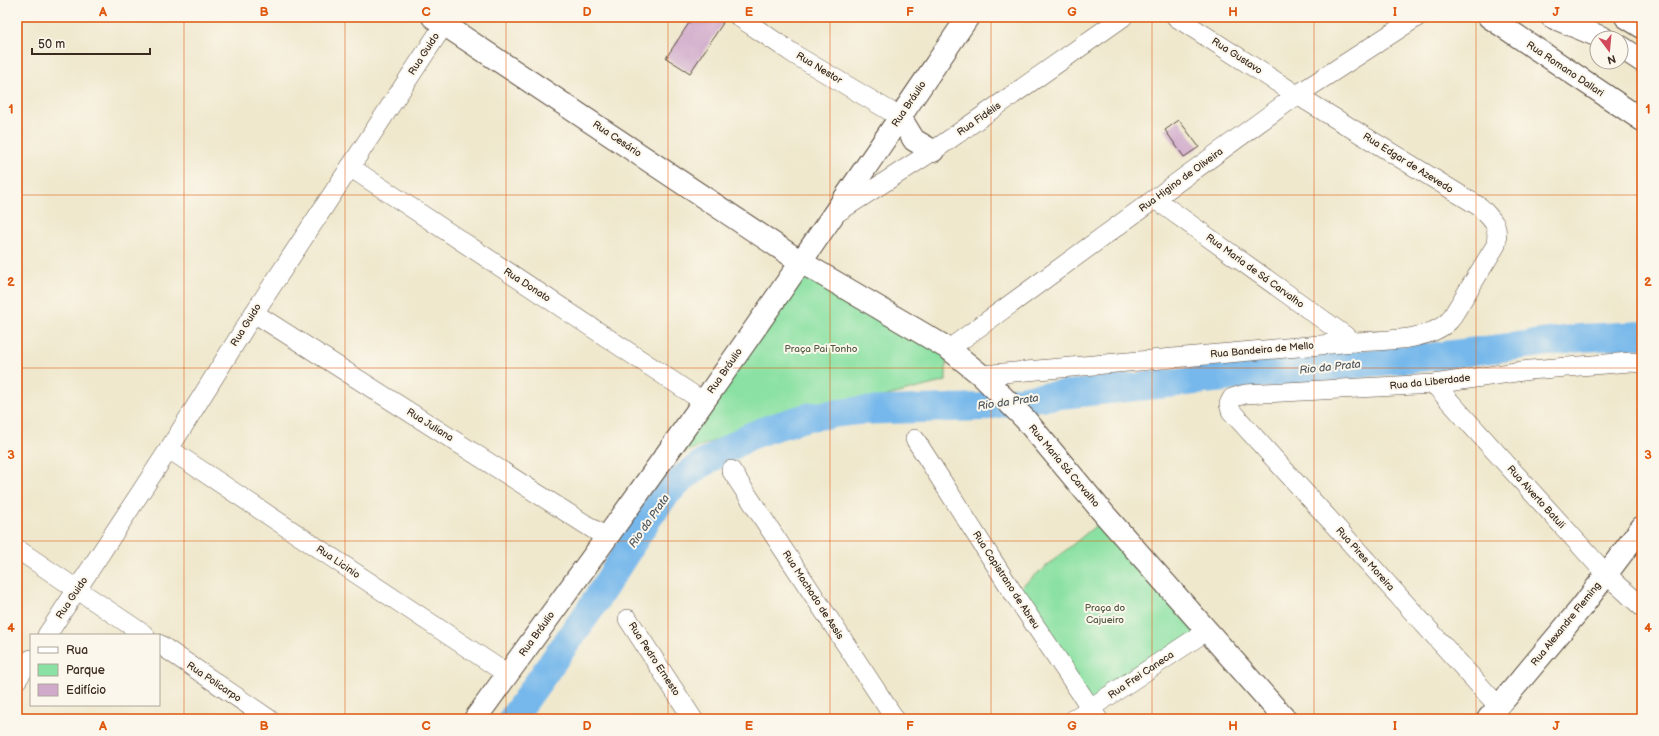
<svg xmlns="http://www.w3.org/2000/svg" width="1659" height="736" viewBox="0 0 1659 736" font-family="'Balsamiq Sans',sans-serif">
<rect width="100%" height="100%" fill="#fbf7ec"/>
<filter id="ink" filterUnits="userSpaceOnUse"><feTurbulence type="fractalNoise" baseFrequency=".025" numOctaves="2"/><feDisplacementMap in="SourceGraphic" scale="8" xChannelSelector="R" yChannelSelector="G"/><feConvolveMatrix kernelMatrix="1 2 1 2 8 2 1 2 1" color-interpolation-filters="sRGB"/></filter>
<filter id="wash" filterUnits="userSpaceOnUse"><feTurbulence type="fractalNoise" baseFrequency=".012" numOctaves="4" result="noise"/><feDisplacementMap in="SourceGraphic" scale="16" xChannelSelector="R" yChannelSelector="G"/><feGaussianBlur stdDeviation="0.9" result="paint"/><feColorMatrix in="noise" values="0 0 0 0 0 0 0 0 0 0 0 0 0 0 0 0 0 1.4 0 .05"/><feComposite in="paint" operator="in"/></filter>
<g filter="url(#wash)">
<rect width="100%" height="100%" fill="#efe8cd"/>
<!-- green -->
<g fill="#8be1a3" stroke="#638660">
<path d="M 805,272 L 946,355 L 946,381 L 875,399 L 810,409 L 762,422 L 668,459 Z"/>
<path d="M 1105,518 L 1203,630 L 1091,706 L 1015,592 Z"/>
</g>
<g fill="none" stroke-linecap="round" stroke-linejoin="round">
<!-- river -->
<path stroke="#76b8eb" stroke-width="28" d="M 512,719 L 591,608 L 649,517 L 666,494 L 683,478 L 700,465 L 748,437 L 768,429 L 808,417 L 856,411 L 982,407 L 1031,398 L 1437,356 L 1581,338 L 1642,335"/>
</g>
<g id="blocks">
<!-- building -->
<g fill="#d0aacb">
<path d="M 693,17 L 713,17 L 723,23 L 690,73 L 666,58 Z"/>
<path d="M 1179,120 L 1199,147 L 1184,157 L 1165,130 Z"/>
</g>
</g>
</g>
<g filter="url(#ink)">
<use href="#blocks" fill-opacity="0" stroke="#564638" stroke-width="1"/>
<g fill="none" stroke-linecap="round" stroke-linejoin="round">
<defs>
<g id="street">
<path d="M 739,17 L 797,56 L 900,117"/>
<path d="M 350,167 L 704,402"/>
<path d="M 1155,199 L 1354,342"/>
<path d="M 835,214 L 933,151 L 1123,17"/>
<path d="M 254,313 L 607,538"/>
<path d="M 949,349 L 1297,95 L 1417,17"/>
<path d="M 981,375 L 1354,342 C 1383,340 1429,342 1450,320 L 1496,245 C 1499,224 1494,222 1480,207 L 1297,95 L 1176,17"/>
<path d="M 1434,384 L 1607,575 L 1642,607"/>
<path d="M 915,439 L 1014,594 L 1098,719"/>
<path d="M 169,449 L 507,674"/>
<path d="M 731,470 L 895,719"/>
<path d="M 17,549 L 145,635"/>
<path d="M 628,619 L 693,719"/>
<path d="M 47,635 L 169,449 L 254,313 L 449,17"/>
<path d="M 159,644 L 269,719"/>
<path d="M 17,680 L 31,659"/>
<path d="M 1499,707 L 1231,411 L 1229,404 L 1232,398 L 1245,394 L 1434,384 L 1530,370 L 1630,362 L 1642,363"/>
<path d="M 1074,719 L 1208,630"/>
</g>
<g id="secondary">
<path d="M 433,17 L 801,262 L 949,349 L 981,375 L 1025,419 L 1105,515 L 1285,719"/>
<path d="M 1489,17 L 1642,120"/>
<path d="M 900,117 L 914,140 L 933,151"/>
<path d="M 475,719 C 552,613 629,508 704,401 C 794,274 881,145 968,17"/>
<path d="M 1488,719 L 1581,608 L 1642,527"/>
</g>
<g id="primary">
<path d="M 1552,17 L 1603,38"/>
<path d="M 1626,17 L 1642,27"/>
<path d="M 1621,47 L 1642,61"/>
</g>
</defs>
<!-- street casing -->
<use href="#street" stroke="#564638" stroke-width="20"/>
<!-- secondary casing -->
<use href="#secondary" stroke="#564638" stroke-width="24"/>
<!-- primary casing -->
<use href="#primary" stroke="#564638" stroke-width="24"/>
<!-- street -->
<use href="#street" stroke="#fff" stroke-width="19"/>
<!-- secondary -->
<use href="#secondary" stroke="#fff" stroke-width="22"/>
<!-- primary -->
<use href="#primary" stroke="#fff" stroke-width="22"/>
</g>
</g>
<!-- grid -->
<path fill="none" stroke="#df570d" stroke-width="1" stroke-opacity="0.55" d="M 184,17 L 184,719M 345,17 L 345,719M 506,17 L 506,719M 668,17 L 668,719M 830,17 L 830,719M 991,17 L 991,719M 1152,17 L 1152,719M 1314,17 L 1314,719M 1476,17 L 1476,719M 17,195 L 1642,195M 17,368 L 1642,368M 17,541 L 1642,541"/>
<g text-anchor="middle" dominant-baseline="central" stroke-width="4" stroke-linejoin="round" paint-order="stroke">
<!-- street labels -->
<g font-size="10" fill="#3b2a1e" stroke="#fbf7ec">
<text transform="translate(424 54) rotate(-57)">Rua Guido</text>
<text transform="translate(1237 56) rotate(33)">Rua Gustavo</text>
<text transform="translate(819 68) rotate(31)">Rua Nestor</text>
<text transform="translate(1565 69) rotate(34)">Rua Romano Dallari</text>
<text transform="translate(909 104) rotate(-56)">Rua Bráulio</text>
<text transform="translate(979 119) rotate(-35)">Rua Fidélis</text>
<text transform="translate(617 139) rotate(34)">Rua Cesário</text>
<text transform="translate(1408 163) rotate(32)">Rua Edgar de Azevedo</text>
<text transform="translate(1181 180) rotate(-36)">Rua Higino de Oliveira</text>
<text transform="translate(1255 271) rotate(36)">Rua Maria de Sá Carvalho</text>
<text transform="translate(527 285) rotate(33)">Rua Donato</text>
<text transform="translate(246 325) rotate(-58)">Rua Guido</text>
<text transform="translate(1262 350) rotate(-5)">Rua Bandeira de Mello</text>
<text transform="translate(725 371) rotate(-55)">Rua Bráulio</text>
<text transform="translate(1430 382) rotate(-6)">Rua da Liberdade</text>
<text transform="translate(430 425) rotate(32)">Rua Juliana</text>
<text transform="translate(1064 466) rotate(50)">Rua Maria Sá Carvalho</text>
<text transform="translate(1536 497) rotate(48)">Rua Alverto Batuli</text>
<text transform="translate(1365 559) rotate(48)">Rua Pires Moreira</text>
<text transform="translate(338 562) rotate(34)">Rua Licinio</text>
<text transform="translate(1006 580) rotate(57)">Rua Capistrano de Abreu</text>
<text transform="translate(813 595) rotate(57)">Rua Machado de Assis</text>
<text transform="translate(72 598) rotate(-56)">Rua Guido</text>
<text transform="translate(1566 624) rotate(-51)">Rua Alexandre Fleming</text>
<text transform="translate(537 634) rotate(-54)">Rua Bráulio</text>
<text transform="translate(654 659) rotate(57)">Rua Pedro Ernesto</text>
<text transform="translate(1141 675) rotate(-34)">Rua Frei Caneca</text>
<text transform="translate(214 682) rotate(34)">Rua Policarpo</text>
</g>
<!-- park labels -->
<g font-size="10" fill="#4f583f" stroke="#fbf7ec">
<text x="821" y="349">Praça Pai Tonho</text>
<text x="1105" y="608">Praça do<tspan x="1105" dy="12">Cajueiro</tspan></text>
</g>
<!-- water labels -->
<g font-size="11" font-style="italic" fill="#4d555c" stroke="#fbf7ec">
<text transform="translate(1330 367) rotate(-6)">Rio da Prata</text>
<text transform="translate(1008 402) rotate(-8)">Rio da Prata</text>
<text transform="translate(649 521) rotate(-55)">Rio da Prata</text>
</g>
</g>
<!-- margin -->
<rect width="1659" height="736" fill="none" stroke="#fbf7ec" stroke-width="44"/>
<!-- legend -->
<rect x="30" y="634" width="130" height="72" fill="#fbf7ec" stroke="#aea59a"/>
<rect x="38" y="647" width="20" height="6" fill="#ffffff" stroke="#aea59a"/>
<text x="66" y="654" font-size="12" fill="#3b2a1e">Rua</text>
<rect x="38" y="664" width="20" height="12" fill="#8be1a3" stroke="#aea59a"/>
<text x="66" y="674" font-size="12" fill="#3b2a1e">Parque</text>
<rect x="38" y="684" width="20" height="12" fill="#d0aacb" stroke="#aea59a"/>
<text x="66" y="694" font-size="12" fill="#3b2a1e">Edifício</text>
<!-- north arrow -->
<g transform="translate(1609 50) rotate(164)"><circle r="19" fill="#fbf7ec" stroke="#aea59a"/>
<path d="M0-3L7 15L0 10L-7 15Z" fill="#d1495b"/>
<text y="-6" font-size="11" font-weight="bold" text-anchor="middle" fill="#3b2a1e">N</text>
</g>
<!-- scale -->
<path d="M32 48v6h118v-6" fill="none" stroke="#3b2a1e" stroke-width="2"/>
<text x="38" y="48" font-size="12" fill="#3b2a1e" stroke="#fbf7ec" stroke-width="3" paint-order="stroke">50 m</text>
<rect x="22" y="22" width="1615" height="692" fill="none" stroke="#df570d" stroke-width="1.5"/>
<g font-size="13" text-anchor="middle" font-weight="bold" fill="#df570d">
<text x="103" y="16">A</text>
<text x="264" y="16">B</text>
<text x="426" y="16">C</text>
<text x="587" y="16">D</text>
<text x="749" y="16">E</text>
<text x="910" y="16">F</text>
<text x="1072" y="16">G</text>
<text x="1233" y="16">H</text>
<text x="1395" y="16">I</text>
<text x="1556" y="16">J</text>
<text x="11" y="113">1</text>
<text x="1648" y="113">1</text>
<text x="11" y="286">2</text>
<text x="1648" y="286">2</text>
<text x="11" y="459">3</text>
<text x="1648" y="459">3</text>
<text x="11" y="632">4</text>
<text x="1648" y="632">4</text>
<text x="103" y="730">A</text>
<text x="264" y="730">B</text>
<text x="426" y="730">C</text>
<text x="587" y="730">D</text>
<text x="749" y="730">E</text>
<text x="910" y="730">F</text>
<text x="1072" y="730">G</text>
<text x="1233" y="730">H</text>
<text x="1395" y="730">I</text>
<text x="1556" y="730">J</text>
</g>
</svg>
